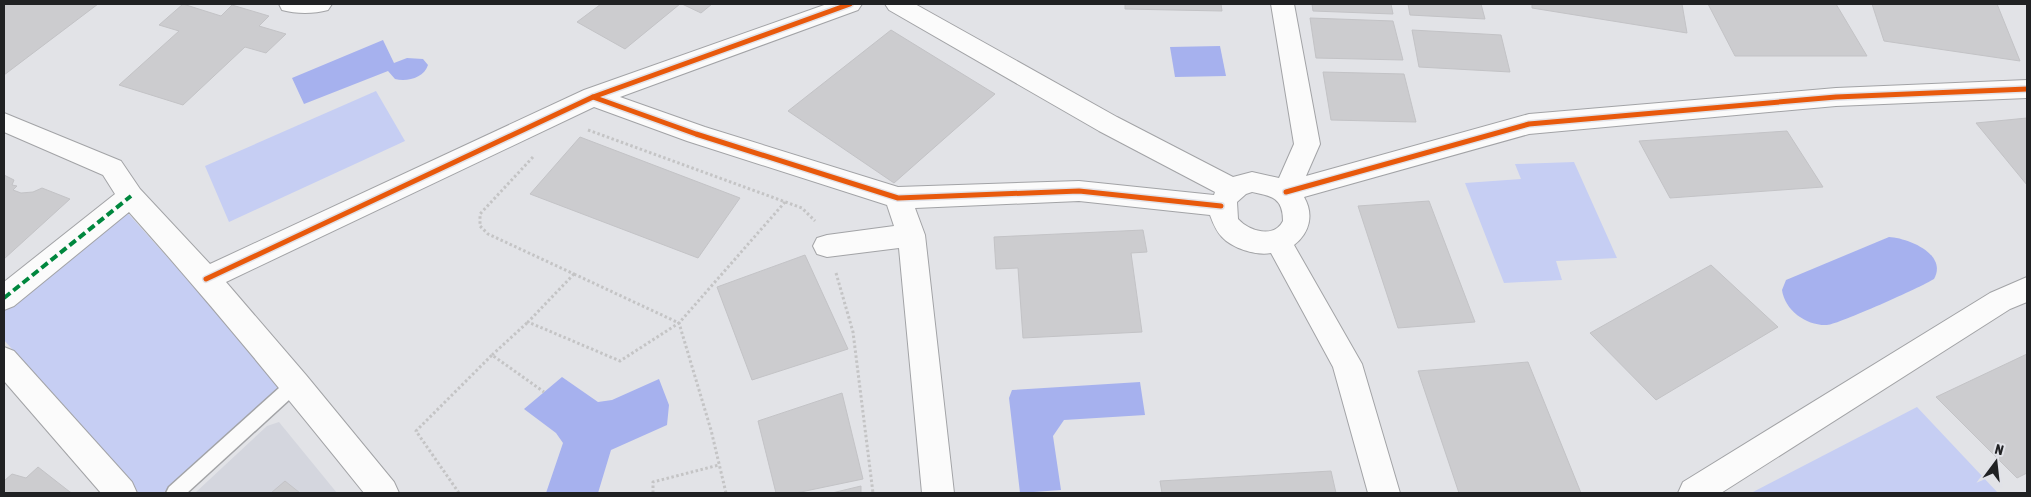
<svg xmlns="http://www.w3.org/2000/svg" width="2031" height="497" viewBox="0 0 2031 497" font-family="'Asap Condensed',sans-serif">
<rect width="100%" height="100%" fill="#e2e3e7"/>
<!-- built -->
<path fill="#d4d6de" d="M 279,422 L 337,493 L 195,493 L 267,426 Z"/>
<!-- green -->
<g fill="#c6cef3">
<path d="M 376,91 L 405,141 L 229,222 L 205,166 Z"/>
<path d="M 1574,162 L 1617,258 L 1556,261 L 1562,280 L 1504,283 L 1465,183 L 1521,179 L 1515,164 Z"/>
<path d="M 125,210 L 283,386 L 163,493 L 139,493 L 4,340 L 4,307 Z"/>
<path d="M 1917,407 L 1998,493 L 1751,493 Z"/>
</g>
<!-- water -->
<g fill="#a6b1ee">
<path d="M 383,40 L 394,63 L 407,58 L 423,59 L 428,65 C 424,78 407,82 395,79 L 388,71 L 304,104 L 292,78 Z"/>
<path d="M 1220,46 L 1226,76 L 1175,77 L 1170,47 Z"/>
<path d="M 1889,237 C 1908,238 1948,254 1934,279 C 1921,287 1839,324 1827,325 C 1807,326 1785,311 1782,290 L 1786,280 Z"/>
<path d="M 562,377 L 598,402 L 612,400 L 659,379 L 669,405 L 667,425 L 611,450 L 598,493 L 546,493 L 563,443 L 556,433 L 524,409 Z"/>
<path d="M 1140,382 L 1145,415 L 1064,420 L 1053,436 L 1061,490 L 1020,493 L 1009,398 L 1012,390 Z"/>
</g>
<!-- building -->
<g fill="#cccccf" stroke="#c3c3c6">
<path d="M 4,4 L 98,4 L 4,75 Z"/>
<path d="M 183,4 L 221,16 L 232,5 L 269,16 L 259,26 L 286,34 L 266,53 L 245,47 L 183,105 L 119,85 L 179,31 L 159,25 Z"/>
<path d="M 601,4 L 680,4 L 625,49 L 577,22 Z"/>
<path d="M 682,4 L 712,4 L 701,13 Z"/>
<path d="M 1125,4 L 1221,4 L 1222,11 L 1125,9 Z"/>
<path d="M 1312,4 L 1391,4 L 1393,14 L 1313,11 Z"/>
<path d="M 1408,4 L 1481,4 L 1485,19 L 1410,15 Z"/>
<path d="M 1532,4 L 1682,4 L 1687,33 L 1532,8 Z"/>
<path d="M 1708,4 L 1836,4 L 1867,56 L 1735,56 Z"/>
<path d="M 1872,4 L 1997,4 L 2020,61 L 1884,41 Z"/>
<path d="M 1310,18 L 1393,21 L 1403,60 L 1316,58 Z"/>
<path d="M 891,30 L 995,94 L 894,183 L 788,111 Z"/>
<path d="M 1412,30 L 1501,35 L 1510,72 L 1419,67 Z"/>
<path d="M 1323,72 L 1404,74 L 1416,122 L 1331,120 Z"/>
<path d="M 2027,118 L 2027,185 L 1976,123 Z"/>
<path d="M 1787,131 L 1823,187 L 1670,198 L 1639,141 Z"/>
<path d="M 580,137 L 740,198 L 698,258 L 530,194 Z"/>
<path d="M 4,175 L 14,180 L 12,185 L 17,186 L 13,190 L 21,193 L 33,192 L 42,188 L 70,199 L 4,259 Z"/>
<path d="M 1429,201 L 1475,322 L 1398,328 L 1358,206 Z"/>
<path d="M 1143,230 L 1147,252 L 1131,253 L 1142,332 L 1023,338 L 1018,268 L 996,269 L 994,237 Z"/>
<path d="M 805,255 L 848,349 L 752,380 L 717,287 Z"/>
<path d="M 1711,265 L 1778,327 L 1656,400 L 1590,333 Z"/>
<path d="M 2027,354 L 2027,473 L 2017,478 L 1936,397 Z"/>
<path d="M 1528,362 L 1581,493 L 1459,493 L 1418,371 Z"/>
<path d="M 842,393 L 863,479 L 796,493 L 776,493 L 758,421 Z"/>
<path d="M 38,467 L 70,492 L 72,493 L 4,493 L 4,481 L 12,474 L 26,478 Z"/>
<path d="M 1331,471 L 1336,493 L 1162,493 L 1160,481 Z"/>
<path d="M 285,481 L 300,493 L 271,493 Z"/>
<path d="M 861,486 L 861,493 L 832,493 Z"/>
</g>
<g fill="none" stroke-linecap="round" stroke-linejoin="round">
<defs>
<path id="service" d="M 295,377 L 301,379 L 303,384 L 301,389 L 187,493 L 166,493 L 169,487 L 289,379 Z"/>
<g id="minor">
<path d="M 279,4 L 332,4 L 328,10 C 314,14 296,14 282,10 Z"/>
<path d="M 827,4 L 862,4 L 858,10 L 620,97 L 705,127 L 898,187 L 1079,181 L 1214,195 L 1215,192 L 1099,131 L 889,10 L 885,4 L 915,4 L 1117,117 L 1233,177 L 1252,172 L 1279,178 L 1294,144 L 1271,4 L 1294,4 L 1320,144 L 1306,176 L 1529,114 L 1836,88 L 2027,80 L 2027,98 L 1836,106 L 1529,134 L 1304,197 C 1314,214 1310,233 1294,245 L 1362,364 L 1400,493 L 1368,493 L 1333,367 L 1271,253 C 1256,256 1232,248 1222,237 C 1216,231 1213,223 1210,215 L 1079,201 L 915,208 L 925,235 L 954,493 L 922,493 L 899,248 L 827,257 L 817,254 L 813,246 L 817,238 L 827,235 L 894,226 L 887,205 L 687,141 L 594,107 L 226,282 L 306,375 L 394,482 L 399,493 L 364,493 C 288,398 211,304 129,212 L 14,306 L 4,310 L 4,282 L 115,194 L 103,175 L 4,132 L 4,113 L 121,161 L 140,189 L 210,264 L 584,90 ZM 1252,192 C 1272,196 1283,198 1283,221 C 1274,239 1249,231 1238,219 L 1237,202 L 1246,194 Z"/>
<path d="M 2027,277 L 2027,302 L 2010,309 L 1721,493 L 1678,493 L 1683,482 L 1990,293 Z"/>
<path d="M 4,347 L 14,351 L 132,482 L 137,493 L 101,493 L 4,381 Z"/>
</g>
</defs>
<!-- service casing -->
<use href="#service" stroke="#a2a3a6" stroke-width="3"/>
<!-- minor casing -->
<use href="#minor" stroke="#a2a3a6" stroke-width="2"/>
<!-- path -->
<g stroke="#c4c4c5" stroke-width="3" stroke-dasharray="2.5 2.5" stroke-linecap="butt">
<path d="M 588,130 L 802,208 L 815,221"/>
<path d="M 533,157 L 480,214 L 480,226 L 488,234 L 574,274"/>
<path d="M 836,273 L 853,332 L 873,493"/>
<path d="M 574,274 L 679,323 L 620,361 L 528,322 Z"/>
<path d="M 492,355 L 528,322"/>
<path d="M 459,493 L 416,431 L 492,355 L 544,392"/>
<path d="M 653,493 L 653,482 L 719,465"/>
<path d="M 726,493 L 711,430 L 679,323 L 785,202"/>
</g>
<!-- service -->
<use href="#service" fill="#fbfbfb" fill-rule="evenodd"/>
<!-- minor -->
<use href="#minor" fill="#fbfbfb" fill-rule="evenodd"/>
<!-- quiet -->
<path stroke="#00873e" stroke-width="4" stroke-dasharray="8 4" stroke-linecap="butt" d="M 4,298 L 131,196"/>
<defs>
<g id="cycleway">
<path d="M 593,97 L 696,134 L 898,198 L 1079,191 L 1221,206"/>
<path d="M 1286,192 L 1529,124 L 1836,97 L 2027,89"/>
<path d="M 206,279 L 593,97 L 850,4"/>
</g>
</defs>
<!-- cycleway casing -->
<use href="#cycleway" stroke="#e1e2e8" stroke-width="8"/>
<!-- cycleway -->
<use href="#cycleway" stroke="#e8590c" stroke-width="5"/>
</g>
<!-- border -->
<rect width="2031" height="497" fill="none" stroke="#202123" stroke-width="10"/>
<!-- north arrow -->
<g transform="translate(1996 462) rotate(15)" stroke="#e1e2e8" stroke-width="4" paint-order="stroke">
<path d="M0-4L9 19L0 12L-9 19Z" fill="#202123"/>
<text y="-8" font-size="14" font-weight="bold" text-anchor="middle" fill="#202123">N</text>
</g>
</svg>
